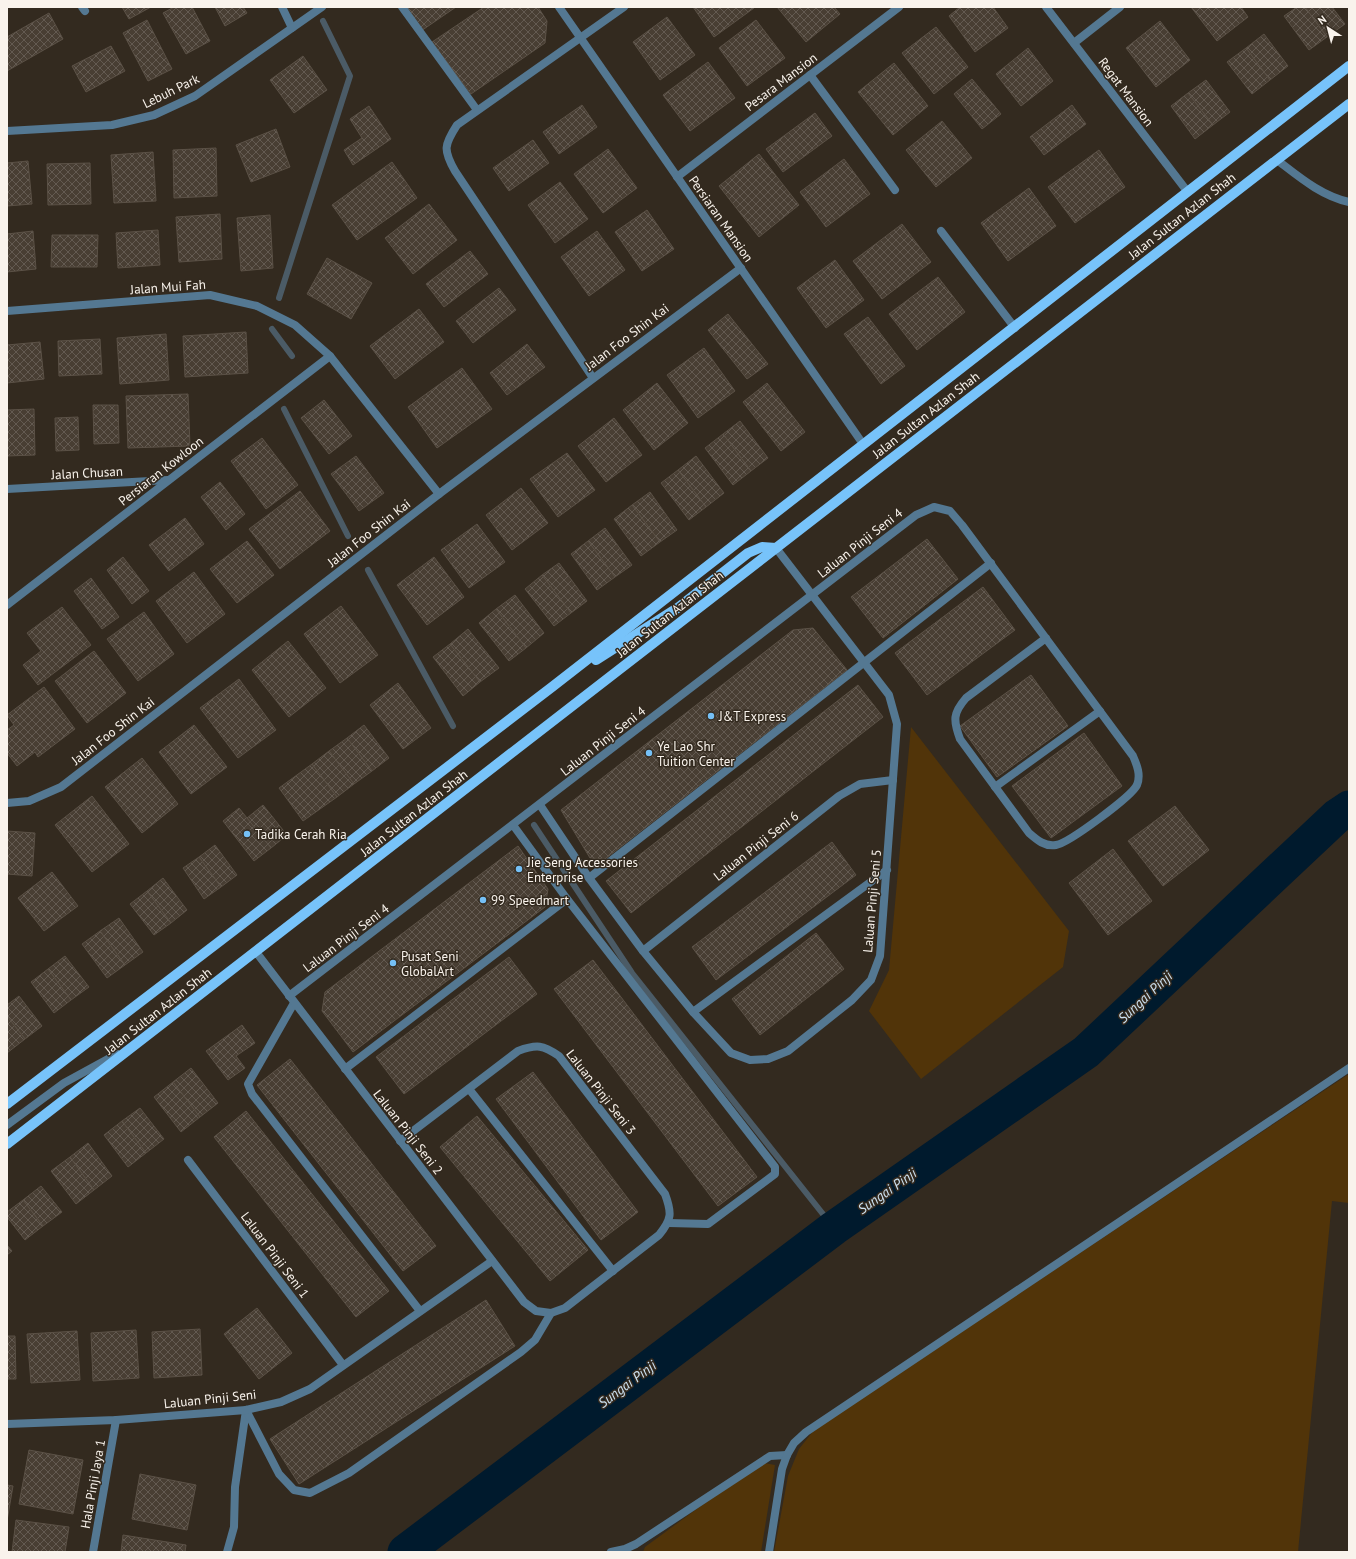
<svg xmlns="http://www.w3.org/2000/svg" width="1356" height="1559" viewBox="0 0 1356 1559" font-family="'PT Sans',sans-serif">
<defs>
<pattern id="building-cross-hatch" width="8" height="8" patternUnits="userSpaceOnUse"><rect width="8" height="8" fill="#483e33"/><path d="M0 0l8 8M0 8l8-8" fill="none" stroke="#635a51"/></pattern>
</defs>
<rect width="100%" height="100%" fill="#332a1f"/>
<!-- green -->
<g fill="#513409">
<path d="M 911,727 L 1069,931 L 1063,967 L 921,1079 L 869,1011 L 889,970 Z"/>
<path d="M 1349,1074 L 1349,1203 L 1332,1201 L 1298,1552 L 774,1552 L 788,1476 L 799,1449 L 814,1430 Z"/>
<path d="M 764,1463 L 775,1465 L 761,1552 L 643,1552 L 645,1547 L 698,1508 Z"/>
</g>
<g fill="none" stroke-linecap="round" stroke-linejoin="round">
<!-- stream -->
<g stroke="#4b5b66" stroke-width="6">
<path d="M 279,298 L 350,76 L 323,21"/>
<path d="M 272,329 L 292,356"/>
<path d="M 284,409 L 348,536"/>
<path d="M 368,570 L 453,726"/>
<path d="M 534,825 L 632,973 L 834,1228"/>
</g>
<!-- river -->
<path stroke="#001a2d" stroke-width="35" d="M 405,1552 L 834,1228 L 1086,1052 L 1337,816 L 1349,808"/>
</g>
<!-- building -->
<g fill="url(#building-cross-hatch)" stroke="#5b5146">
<path d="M 122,7 L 151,7 L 129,19 Z"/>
<path d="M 174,7 L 192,7 L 210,41 L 186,54 L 163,13 Z"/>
<path d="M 215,7 L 243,7 L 247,13 L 225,26 Z"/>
<path d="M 406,7 L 456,7 L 421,31 Z"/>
<path d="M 484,7 L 538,7 L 547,21 L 545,43 L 471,94 L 432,42 Z"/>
<path d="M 693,7 L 754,7 L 754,8 L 714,37 Z"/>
<path d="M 777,7 L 834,7 L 840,14 L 806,42 Z"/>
<path d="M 960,7 L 993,7 L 1008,28 L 975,52 L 949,16 Z"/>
<path d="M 1191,7 L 1241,7 L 1248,17 L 1217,41 Z"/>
<path d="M 1297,7 L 1305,7 L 1327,37 L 1309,50 L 1284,16 Z"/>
<path d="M 1305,7 L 1332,7 L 1345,24 L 1327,37 Z"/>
<path d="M 49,13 L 63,39 L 7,71 L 7,37 Z"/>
<path d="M 667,17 L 695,55 L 660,80 L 633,42 Z"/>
<path d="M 147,20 L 172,69 L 148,81 L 123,33 Z"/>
<path d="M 756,20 L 785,58 L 747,86 L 719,48 Z"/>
<path d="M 1160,21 L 1190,60 L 1156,87 L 1126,48 Z"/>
<path d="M 936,27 L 968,67 L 934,94 L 902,53 Z"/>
<path d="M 1264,34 L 1288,66 L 1270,80 L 1246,48 Z"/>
<path d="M 111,46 L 125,71 L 86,92 L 72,66 Z"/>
<path d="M 1028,48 L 1053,81 L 1021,106 L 996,74 Z"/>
<path d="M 1246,48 L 1270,80 L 1252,94 L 1227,62 Z"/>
<path d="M 303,56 L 327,90 L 294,113 L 270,80 Z"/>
<path d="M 708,62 L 735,98 L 690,131 L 663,95 Z"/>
<path d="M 894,63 L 928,106 L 893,135 L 858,92 Z"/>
<path d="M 972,79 L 1001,114 L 982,129 L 954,94 Z"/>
<path d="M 1206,80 L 1230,112 L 1213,125 L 1188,93 Z"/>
<path d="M 1188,93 L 1213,125 L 1195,139 L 1171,106 Z"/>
<path d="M 582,105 L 597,127 L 559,154 L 543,132 Z"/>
<path d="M 1072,105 L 1086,124 L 1044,155 L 1030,137 Z"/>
<path d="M 369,106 L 391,139 L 353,165 L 344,150 L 362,138 L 350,119 Z"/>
<path d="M 815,113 L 832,136 L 783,172 L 766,149 Z"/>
<path d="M 942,121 L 972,158 L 936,187 L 906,150 Z"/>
<path d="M 276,129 L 290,167 L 251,182 L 236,145 Z"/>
<path d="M 533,140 L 549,163 L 509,191 L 493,168 Z"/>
<path d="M 216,148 L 217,196 L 174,198 L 173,150 Z"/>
<path d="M 608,149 L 637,188 L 603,213 L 574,174 Z"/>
<path d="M 1099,150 L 1125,187 L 1075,223 L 1048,187 Z"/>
<path d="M 153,152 L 156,201 L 114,203 L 111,155 Z"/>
<path d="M 759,154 L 799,205 L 759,237 L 719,186 Z"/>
<path d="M 844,159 L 870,194 L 826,227 L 800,192 Z"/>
<path d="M 28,161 L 32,204 L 7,206 L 7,163 Z"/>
<path d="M 392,162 L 417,198 L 357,240 L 332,205 Z"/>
<path d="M 90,163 L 91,204 L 48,205 L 47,164 Z"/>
<path d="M 560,182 L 588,219 L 555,243 L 528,205 Z"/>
<path d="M 1029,188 L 1056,226 L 1008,261 L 981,223 Z"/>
<path d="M 429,204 L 457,240 L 413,274 L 385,238 Z"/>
<path d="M 647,210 L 674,249 L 642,271 L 615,232 Z"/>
<path d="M 220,214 L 222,259 L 179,262 L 176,217 Z"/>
<path d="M 270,215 L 273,268 L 241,271 L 237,218 Z"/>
<path d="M 902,224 L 931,262 L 882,299 L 853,261 Z"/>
<path d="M 158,230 L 160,265 L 118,268 L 116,233 Z"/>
<path d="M 33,231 L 36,269 L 7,272 L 7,234 Z"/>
<path d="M 597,231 L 625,270 L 589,296 L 561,257 Z"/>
<path d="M 52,235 L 98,235 L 97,267 L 51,267 Z"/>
<path d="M 470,251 L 488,274 L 444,307 L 426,284 Z"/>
<path d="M 327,258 L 372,283 L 351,319 L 307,294 Z"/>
<path d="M 835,260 L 864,300 L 826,328 L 797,288 Z"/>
<path d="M 938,277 L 965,312 L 917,350 L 889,314 Z"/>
<path d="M 499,288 L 516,310 L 473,343 L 456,321 Z"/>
<path d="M 419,309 L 444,342 L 395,379 L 370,346 Z"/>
<path d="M 728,314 L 768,364 L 747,379 L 708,330 Z"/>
<path d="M 868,317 L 905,366 L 881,384 L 844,334 Z"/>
<path d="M 246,332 L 248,373 L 185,377 L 183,336 Z"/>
<path d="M 166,334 L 169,380 L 120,384 L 117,338 Z"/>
<path d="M 100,339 L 102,374 L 59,376 L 58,341 Z"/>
<path d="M 40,342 L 44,379 L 7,383 L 7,345 Z"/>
<path d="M 527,344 L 545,367 L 507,395 L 490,373 Z"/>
<path d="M 704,348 L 735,391 L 698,418 L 667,375 Z"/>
<path d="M 462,368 L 492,409 L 437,448 L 408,407 Z"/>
<path d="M 657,383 L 688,423 L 654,450 L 623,410 Z"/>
<path d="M 767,383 L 805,432 L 781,451 L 743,402 Z"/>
<path d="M 188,394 L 190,446 L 128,448 L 126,396 Z"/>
<path d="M 324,400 L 352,436 L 329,454 L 301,418 Z"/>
<path d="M 93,405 L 118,405 L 119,443 L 94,444 Z"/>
<path d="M 34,409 L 35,455 L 7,456 L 7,410 Z"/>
<path d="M 78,417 L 79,450 L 56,451 L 55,418 Z"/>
<path d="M 614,418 L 642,455 L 606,482 L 578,446 Z"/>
<path d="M 740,421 L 768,458 L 751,471 L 723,434 Z"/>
<path d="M 723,434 L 751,471 L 733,485 L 705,448 Z"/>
<path d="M 262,438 L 298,485 L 266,509 L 231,461 Z"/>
<path d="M 567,453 L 595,490 L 558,517 L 530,479 Z"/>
<path d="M 356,456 L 384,493 L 359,511 L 331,474 Z"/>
<path d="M 696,456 L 724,493 L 706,507 L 678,470 Z"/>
<path d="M 678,470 L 706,507 L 689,520 L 661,483 Z"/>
<path d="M 220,482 L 245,514 L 226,530 L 201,497 Z"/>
<path d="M 521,488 L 548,523 L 512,550 L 486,515 Z"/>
<path d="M 300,491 L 330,531 L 280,569 L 249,529 Z"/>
<path d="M 650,492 L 677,530 L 660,542 L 632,505 Z"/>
<path d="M 632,505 L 660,542 L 641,556 L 614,519 Z"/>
<path d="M 185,518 L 204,544 L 169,571 L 149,545 Z"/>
<path d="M 477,524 L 505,562 L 469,588 L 441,550 Z"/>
<path d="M 605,528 L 632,565 L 615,577 L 588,541 Z"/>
<path d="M 927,539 L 958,579 L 883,638 L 851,597 Z"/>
<path d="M 247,541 L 274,575 L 237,603 L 210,569 Z"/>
<path d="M 588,541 L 615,577 L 597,590 L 571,554 Z"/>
<path d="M 123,557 L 149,591 L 132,604 L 107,570 Z"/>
<path d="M 434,557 L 464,597 L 427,625 L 397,585 Z"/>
<path d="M 559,563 L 587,601 L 571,613 L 542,575 Z"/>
<path d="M 194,572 L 225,614 L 187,643 L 156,601 Z"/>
<path d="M 542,575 L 571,613 L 554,626 L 525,589 Z"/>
<path d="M 91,578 L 119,617 L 102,629 L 74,591 Z"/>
<path d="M 983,587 L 1015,630 L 927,695 L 895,653 Z"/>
<path d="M 515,595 L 544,633 L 526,648 L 496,609 Z"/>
<path d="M 341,606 L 378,655 L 340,683 L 304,634 Z"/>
<path d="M 62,607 L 91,645 L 38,685 L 23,665 L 41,651 L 27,633 Z"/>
<path d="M 496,609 L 526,648 L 509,661 L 479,623 Z"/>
<path d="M 144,612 L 174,654 L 138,681 L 107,639 Z"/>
<path d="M 813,628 L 847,670 L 605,859 L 590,858 L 561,810 L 793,630 Z"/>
<path d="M 468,629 L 499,668 L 480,682 L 450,644 Z"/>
<path d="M 288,641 L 326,688 L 289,717 L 252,670 Z"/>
<path d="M 450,644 L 480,682 L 463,696 L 433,657 Z"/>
<path d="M 94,651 L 126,693 L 87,723 L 55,681 Z"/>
<path d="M 1031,675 L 1068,726 L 997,777 L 960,726 Z"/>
<path d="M 239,679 L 276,730 L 238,758 L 200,708 Z"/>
<path d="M 398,683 L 431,728 L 403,749 L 370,705 Z"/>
<path d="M 858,685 L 883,717 L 631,913 L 606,881 Z"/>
<path d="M 44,687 L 75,729 L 38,757 L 35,752 L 17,766 L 7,753 L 7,730 L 14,725 L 7,715 Z"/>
<path d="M 194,725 L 227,767 L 191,794 L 159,752 Z"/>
<path d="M 364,725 L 389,758 L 372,771 L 347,738 Z"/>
<path d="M 1084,733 L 1122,786 L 1051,838 L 1012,786 Z"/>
<path d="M 347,738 L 372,771 L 354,784 L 329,751 Z"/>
<path d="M 329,751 L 354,784 L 337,797 L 312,764 Z"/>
<path d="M 142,758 L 178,804 L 142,833 L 105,787 Z"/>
<path d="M 312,764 L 337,797 L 303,821 L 279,788 Z"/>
<path d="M 92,796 L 129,844 L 92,872 L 55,825 Z"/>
<path d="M 263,805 L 287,835 L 271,848 L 247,818 Z"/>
<path d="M 1175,806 L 1209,850 L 1163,886 L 1128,841 Z"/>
<path d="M 239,808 L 271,848 L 254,861 L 223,821 Z"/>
<path d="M 7,831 L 35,833 L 32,876 L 7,874 Z"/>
<path d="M 832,842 L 856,875 L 716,980 L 692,947 Z"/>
<path d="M 215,845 L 237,875 L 221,887 L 199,857 Z"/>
<path d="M 518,846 L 548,889 L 545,907 L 353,1052 L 322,1011 L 325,992 Z"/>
<path d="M 1113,849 L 1152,901 L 1108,935 L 1069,883 Z"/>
<path d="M 199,857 L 221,887 L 204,899 L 183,868 Z"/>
<path d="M 52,872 L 78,906 L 44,931 L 18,898 Z"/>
<path d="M 163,878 L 187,910 L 171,923 L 147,891 Z"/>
<path d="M 147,891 L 171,923 L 154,935 L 130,904 Z"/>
<path d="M 119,918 L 143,952 L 125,965 L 100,931 Z"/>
<path d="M 100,931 L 125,965 L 107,978 L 82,944 Z"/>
<path d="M 816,933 L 844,969 L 760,1035 L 732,999 Z"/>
<path d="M 65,956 L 89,987 L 71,1000 L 48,969 Z"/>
<path d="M 509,957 L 537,994 L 404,1094 L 376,1057 Z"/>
<path d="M 593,960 L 757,1177 L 718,1206 L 554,989 Z"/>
<path d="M 48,969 L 71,1000 L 54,1013 L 31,982 Z"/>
<path d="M 19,996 L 42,1026 L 25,1039 L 7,1016 L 7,1005 Z"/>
<path d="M 7,1016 L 25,1039 L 7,1053 Z"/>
<path d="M 242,1025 L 255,1043 L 236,1056 L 245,1068 L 228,1080 L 206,1051 Z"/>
<path d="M 290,1059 L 436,1246 L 403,1271 L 257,1085 Z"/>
<path d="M 191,1068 L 218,1103 L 200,1117 L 173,1082 Z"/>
<path d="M 533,1072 L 638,1212 L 601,1240 L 496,1099 Z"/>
<path d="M 173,1082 L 200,1117 L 181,1132 L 154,1097 Z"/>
<path d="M 140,1108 L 164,1139 L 146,1153 L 122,1121 Z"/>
<path d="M 246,1111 L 389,1291 L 356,1317 L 214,1137 Z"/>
<path d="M 477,1116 L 588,1250 L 550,1281 L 440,1147 Z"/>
<path d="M 122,1121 L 146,1153 L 128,1167 L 104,1135 Z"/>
<path d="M 88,1143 L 112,1176 L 94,1190 L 70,1157 Z"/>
<path d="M 70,1157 L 94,1190 L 76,1204 L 51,1171 Z"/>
<path d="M 41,1186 L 62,1212 L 43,1226 L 23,1200 Z"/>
<path d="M 23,1200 L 43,1226 L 25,1240 L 7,1217 L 7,1212 Z"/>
<path d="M 7,1245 L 12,1251 L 7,1255 Z"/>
<path d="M 486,1300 L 515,1346 L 299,1484 L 270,1439 Z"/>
<path d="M 257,1308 L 292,1353 L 259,1379 L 224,1334 Z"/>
<path d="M 200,1329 L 202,1375 L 154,1378 L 152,1332 Z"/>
<path d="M 136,1330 L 139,1378 L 93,1381 L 91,1333 Z"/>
<path d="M 77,1331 L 80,1380 L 31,1383 L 27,1334 Z"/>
<path d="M 7,1336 L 15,1336 L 16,1379 L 7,1379 Z"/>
<path d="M 29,1450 L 83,1460 L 73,1514 L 19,1504 Z"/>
<path d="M 140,1474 L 196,1485 L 187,1530 L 132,1519 Z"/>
<path d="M 7,1485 L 13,1486 L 7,1521 Z"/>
<path d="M 16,1520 L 69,1527 L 65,1552 L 12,1552 Z"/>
<path d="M 123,1535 L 186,1545 L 185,1552 L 121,1552 Z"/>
</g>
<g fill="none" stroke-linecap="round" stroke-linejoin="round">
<!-- service -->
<g stroke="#547892" stroke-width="8">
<path d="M 1277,160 C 1298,176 1321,196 1349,202"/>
<path d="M 941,231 L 1015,328"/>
<path d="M 995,787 L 1100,711"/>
<path d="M 513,825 L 567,899"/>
<path d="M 589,878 L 991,563"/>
<path d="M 294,1003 L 248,1084 L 252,1094 L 420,1311"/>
<path d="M 693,1012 L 887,870"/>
<path d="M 345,1069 L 567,899 L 775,1167 L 775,1174 L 708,1224 L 669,1223"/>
<path d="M 469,1089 L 613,1271"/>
<path d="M 227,1552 L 234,1527 L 235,1487 L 246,1410"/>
<path d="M 611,1552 L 625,1549 L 636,1544 L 770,1456 L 787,1455"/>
<path d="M 769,1552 L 782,1469 L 787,1455 L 794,1443 L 806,1432 L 1349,1068"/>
</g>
<!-- minor -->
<g stroke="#547892" stroke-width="8">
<path d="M 82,7 L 85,11"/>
<path d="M 282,7 L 292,28"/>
<path d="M 402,7 L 477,110"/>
<path d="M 559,7 L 863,444"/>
<path d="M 1046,7 L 1187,191"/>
<path d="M 1074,43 L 1120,7"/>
<path d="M 810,75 L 895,190"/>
<path d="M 7,131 L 112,125 L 154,115 L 195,96 L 322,7"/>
<path d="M 677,177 L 899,7"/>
<path d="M 7,311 L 210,295 L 257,306 L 295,325 L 330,356 L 439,494"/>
<path d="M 593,378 L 455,171 C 443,150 444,145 457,125 L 624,7"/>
<path d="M 7,489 L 168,480"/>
<path d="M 7,605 L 330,356"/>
<path d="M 7,803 L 29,801 L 61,787 L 439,494 L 741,268"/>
<path d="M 540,805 L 589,878 L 643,951 L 693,1012 L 731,1053 L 750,1060 L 768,1059 L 788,1051 L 852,1000 L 871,980 L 880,956 L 897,724 L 889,695 L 776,548"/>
<path d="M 643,951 L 839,796 L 860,784 L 893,780"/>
<path d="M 256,952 L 524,1302 L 536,1311 L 551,1313"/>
<path d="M 289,996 L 916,515 L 934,507 L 950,511 L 962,525 L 1133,756 C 1137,765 1141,775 1137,785 C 1132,796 1069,843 1056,845 C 1045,847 1037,840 1029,833 L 960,739 C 953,720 953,713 966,698 L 1046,638"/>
<path d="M 7,1125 L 64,1083 L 117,1054"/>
<path d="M 188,1160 L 343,1365"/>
<path d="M 246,1410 L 279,1474 L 294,1490 L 310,1493 L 349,1473 L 521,1352 L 535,1340 L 551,1313 L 565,1308 L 659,1235 C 672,1219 672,1213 665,1194 L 559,1056 C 543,1045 537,1044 518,1051 L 400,1141"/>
<path d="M 7,1424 L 116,1420 L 246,1410 L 281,1402 L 310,1389 L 492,1261"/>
<path d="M 93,1552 L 116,1420"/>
</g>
<!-- primary -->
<g stroke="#77c3fa" stroke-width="10">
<path d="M 596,660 L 679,607 L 748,553 L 762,547 L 776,548"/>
<path d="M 7,1104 L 552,687 L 1349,66"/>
<path d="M 7,1144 L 1349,104"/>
</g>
</g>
<!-- markers -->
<g fill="#75c0f6" stroke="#332a1f" stroke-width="1.5">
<circle cx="711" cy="716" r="4"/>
<circle cx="649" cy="753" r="4"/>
<circle cx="247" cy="834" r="4"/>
<circle cx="519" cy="869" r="4"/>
<circle cx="483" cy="900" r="4"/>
<circle cx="393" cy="963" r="4"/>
</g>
<g text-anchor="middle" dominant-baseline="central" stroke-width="3" stroke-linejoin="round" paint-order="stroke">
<!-- street labels -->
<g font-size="13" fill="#f9f3ec" stroke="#332a1f">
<text transform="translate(781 82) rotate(-37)">Pesara Mansion</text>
<text transform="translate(171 91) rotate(-26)">Lebuh Park</text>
<text transform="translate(1126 92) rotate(53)">Regat Mansion</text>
<text transform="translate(1182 216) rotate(-38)">Jalan Sultan Azlan Shah</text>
<text transform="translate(721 219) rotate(55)">Persiaran Mansion</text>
<text transform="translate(168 287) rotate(-4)">Jalan Mui Fah</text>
<text transform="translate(627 337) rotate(-37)">Jalan Foo Shin Kai</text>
<text transform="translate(926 415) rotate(-38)">Jalan Sultan Azlan Shah</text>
<text transform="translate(161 471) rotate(-38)">Persiaran Kowloon</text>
<text transform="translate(87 473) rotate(-3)">Jalan Chusan</text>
<text transform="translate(369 533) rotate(-38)">Jalan Foo Shin Kai</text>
<text transform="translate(860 543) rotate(-38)">Laluan Pinji Seni 4</text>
<text transform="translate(670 614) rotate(-38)">Jalan Sultan Azlan Shah</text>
<text transform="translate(113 731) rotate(-38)">Jalan Foo Shin Kai</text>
<text transform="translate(603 741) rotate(-38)">Laluan Pinji Seni 4</text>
<text transform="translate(414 813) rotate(-38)">Jalan Sultan Azlan Shah</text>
<text transform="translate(756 846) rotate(-38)">Laluan Pinji Seni 6</text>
<text transform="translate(872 901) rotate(-85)">Laluan Pinji Seni 5</text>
<text transform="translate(346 938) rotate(-37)">Laluan Pinji Seni 4</text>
<text transform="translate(158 1011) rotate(-38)">Jalan Sultan Azlan Shah</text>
<text transform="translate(601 1092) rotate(52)">Laluan Pinji Seni 3</text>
<text transform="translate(408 1132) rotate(52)">Laluan Pinji Seni 2</text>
<text transform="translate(275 1255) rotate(53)">Laluan Pinji Seni 1</text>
<text transform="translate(210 1399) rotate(-6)">Laluan Pinji Seni</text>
<text transform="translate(93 1484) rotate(-80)">Hala Pinji Jaya 1</text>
</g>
<!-- poi labels -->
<g font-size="13" fill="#f9f3ec" stroke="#332a1f" text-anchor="start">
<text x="719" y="716">J&amp;T Express</text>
<text x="657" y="746">Ye Lao Shr<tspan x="657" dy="15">Tuition Center</tspan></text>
<text x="255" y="834">Tadika Cerah Ria</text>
<text x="527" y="862">Jie Seng Accessories<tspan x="527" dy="15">Enterprise</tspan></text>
<text x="491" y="900">99 Speedmart</text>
<text x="401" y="956">Pusat Seni<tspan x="401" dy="15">GlobalArt</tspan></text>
</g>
<!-- water labels -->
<g font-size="14" font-style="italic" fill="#cde2f2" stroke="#332a1f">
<text transform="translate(1145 997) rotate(-43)">Sungai Pinji</text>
<text transform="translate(887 1191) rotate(-35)">Sungai Pinji</text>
<text transform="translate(627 1384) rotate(-37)">Sungai Pinji</text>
</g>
</g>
<!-- border -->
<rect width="1356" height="1559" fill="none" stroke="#f9f3ec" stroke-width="16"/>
<!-- north arrow -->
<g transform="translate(1328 28) rotate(324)" stroke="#332a1f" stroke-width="3" paint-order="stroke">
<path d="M0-3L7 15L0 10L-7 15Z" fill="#f9f3ec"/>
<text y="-6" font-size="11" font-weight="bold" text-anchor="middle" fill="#f9f3ec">N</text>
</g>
</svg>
